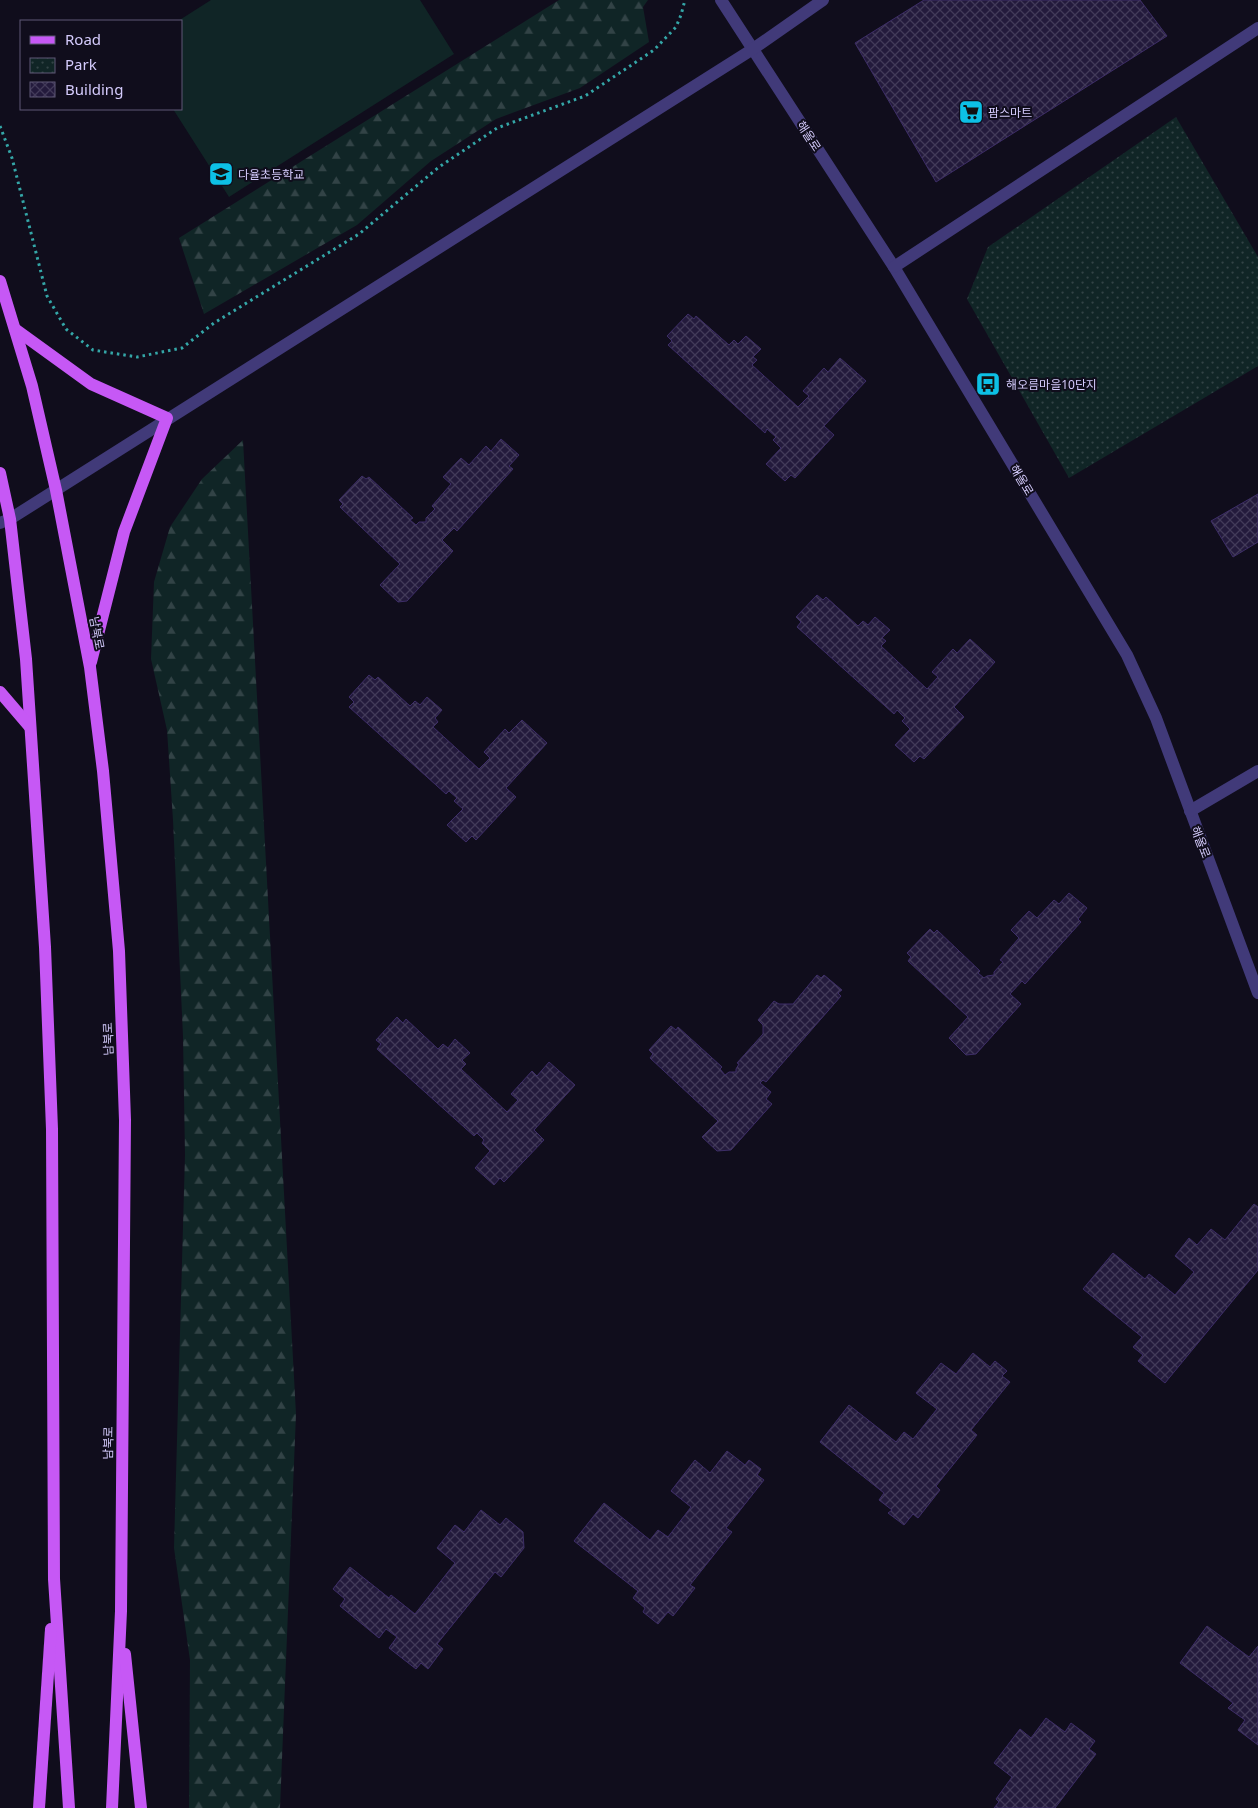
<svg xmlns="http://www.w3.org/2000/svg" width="1258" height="1808" viewBox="0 0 1258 1808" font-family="'Noto Sans','Noto Sans KR',sans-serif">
<defs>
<pattern id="forest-firs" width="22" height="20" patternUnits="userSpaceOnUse" patternTransform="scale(1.25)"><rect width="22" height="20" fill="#102526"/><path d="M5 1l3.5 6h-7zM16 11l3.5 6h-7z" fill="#324346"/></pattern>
<pattern id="park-dots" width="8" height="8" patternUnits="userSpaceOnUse" patternTransform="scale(1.25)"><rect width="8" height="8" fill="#102526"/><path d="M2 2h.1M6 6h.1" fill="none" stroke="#324346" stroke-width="1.8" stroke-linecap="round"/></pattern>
<pattern id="building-cross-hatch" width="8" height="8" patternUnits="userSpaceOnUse" patternTransform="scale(1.25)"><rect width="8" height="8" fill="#231a3c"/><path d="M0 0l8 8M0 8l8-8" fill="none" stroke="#423a59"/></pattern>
</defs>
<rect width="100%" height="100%" fill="#100d1c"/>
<!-- grass -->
<path fill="#102526" d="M 211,0 L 420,0 L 454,54 L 229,197 L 173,109 L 181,109 L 181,21 L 178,21 Z"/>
<!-- forest -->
<g fill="url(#forest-firs)">
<path d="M 559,0 L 648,0 L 643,7 L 649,42 L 580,88 L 496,119 L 431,161 L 357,225 L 204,314 L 179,238 Z"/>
<path d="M 243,440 L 296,1414 L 280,1808 L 189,1808 L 190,1660 L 174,1548 L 185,1155 L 183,1036 L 173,820 L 167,730 L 151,659 L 154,582 L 170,527 L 202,479 Z"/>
</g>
<!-- park -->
<path fill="url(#park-dots)" d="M 1176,117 L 1258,257 L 1258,366 L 1069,478 L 967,299 L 988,247 Z"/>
<!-- building -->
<g fill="url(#building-cross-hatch)" stroke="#3d2d67">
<path d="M 924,0 L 1140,0 L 1167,36 L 936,182 L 855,43 Z"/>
<path d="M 688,314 L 694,319 L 696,316 L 729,345 L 734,340 L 738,344 L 746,336 L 761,349 L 753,357 L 757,360 L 752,365 L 798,407 L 809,396 L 803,391 L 824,368 L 828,372 L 840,358 L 866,381 L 824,426 L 834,435 L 795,478 L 791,475 L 785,481 L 766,464 L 781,448 L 773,440 L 776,437 L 767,429 L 765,433 L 668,345 L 672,341 L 667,336 Z"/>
<path d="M 501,439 L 519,455 L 509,466 L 513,469 L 457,531 L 454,528 L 442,540 L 453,551 L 407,601 L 398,602 L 380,585 L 400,564 L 340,507 L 343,504 L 339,500 L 362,476 L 366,479 L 369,477 L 413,518 L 410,520 L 416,525 L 419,522 L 426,522 L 426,518 L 435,509 L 432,506 L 451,484 L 443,477 L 461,458 L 469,465 L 486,446 L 491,451 Z"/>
<path d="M 1258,494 L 1258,542 L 1233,557 L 1211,521 Z"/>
<path d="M 817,595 L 823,600 L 826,597 L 858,626 L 863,621 L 868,625 L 875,617 L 890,630 L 882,638 L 886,641 L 881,646 L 927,689 L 938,677 L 932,672 L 953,649 L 957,653 L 970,639 L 995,662 L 954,707 L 964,717 L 924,759 L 920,756 L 914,762 L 895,745 L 910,729 L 902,721 L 905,718 L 897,710 L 894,714 L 797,627 L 801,622 L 796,617 Z"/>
<path d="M 369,675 L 375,680 L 378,677 L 410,706 L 415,701 L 420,705 L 427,697 L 442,710 L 435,718 L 438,722 L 433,727 L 479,769 L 490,758 L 484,752 L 505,729 L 509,733 L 522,720 L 547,743 L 506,788 L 516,797 L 476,840 L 472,836 L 466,842 L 447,825 L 463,809 L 454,801 L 457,798 L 449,791 L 446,794 L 349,707 L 354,702 L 349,697 Z"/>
<path d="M 1069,893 L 1087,908 L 1078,919 L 1081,922 L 1025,984 L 1022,981 L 1010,994 L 1021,1004 L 976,1054 L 966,1055 L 949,1038 L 968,1017 L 908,961 L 911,957 L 907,953 L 930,929 L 934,933 L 937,930 L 980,971 L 978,973 L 984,978 L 987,976 L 994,975 L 994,972 L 1003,962 L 1000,960 L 1019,938 L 1011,930 L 1029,911 L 1037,918 L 1054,900 L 1059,904 Z"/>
<path d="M 817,975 L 821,978 L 824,975 L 842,990 L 838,993 L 841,996 L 766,1082 L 763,1080 L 760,1083 L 771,1092 L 766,1099 L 772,1104 L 731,1150 L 717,1151 L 702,1137 L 718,1121 L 650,1058 L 653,1054 L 649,1050 L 671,1026 L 676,1030 L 678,1027 L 722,1067 L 720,1069 L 725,1075 L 729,1072 L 736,1072 L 736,1069 L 739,1064 L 737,1063 L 763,1034 L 763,1025 L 758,1020 L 774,1001 L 779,1004 L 793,1004 Z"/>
<path d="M 397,1017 L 403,1023 L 406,1019 L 438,1049 L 443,1044 L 448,1048 L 455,1039 L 470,1053 L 462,1060 L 466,1064 L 461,1069 L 507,1112 L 518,1100 L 511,1094 L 532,1071 L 537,1076 L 549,1062 L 575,1085 L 534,1130 L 544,1140 L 504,1182 L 500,1178 L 494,1185 L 475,1168 L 490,1151 L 482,1143 L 484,1140 L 477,1133 L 474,1136 L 377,1049 L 381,1044 L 376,1040 Z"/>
<path d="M 1254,1204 L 1258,1207 L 1258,1270 L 1165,1383 L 1138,1361 L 1143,1355 L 1133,1347 L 1142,1337 L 1083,1289 L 1113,1253 L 1145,1279 L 1149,1274 L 1175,1295 L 1194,1272 L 1175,1256 L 1189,1238 L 1197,1245 L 1211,1229 L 1225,1240 Z"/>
<path d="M 973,1353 L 990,1367 L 995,1361 L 1007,1371 L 1002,1376 L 1010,1382 L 971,1430 L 977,1435 L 936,1486 L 940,1490 L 918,1518 L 913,1514 L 904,1525 L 888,1513 L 892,1510 L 879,1500 L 884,1493 L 820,1442 L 849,1405 L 896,1442 L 904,1432 L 913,1439 L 937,1409 L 916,1393 L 941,1363 L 956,1374 Z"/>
<path d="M 727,1451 L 745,1465 L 749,1460 L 761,1469 L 757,1475 L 764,1480 L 726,1528 L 732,1532 L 690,1585 L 695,1588 L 673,1616 L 668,1612 L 658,1624 L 643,1612 L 645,1608 L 633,1598 L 638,1591 L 574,1541 L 604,1503 L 650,1540 L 658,1530 L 668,1537 L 691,1507 L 671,1491 L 695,1460 L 710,1473 Z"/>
<path d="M 481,1510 L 500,1525 L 506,1518 L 523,1532 L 524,1548 L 501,1577 L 495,1572 L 437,1644 L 443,1649 L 428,1669 L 421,1663 L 416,1669 L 389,1648 L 397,1637 L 386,1629 L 379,1638 L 340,1606 L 345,1599 L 333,1589 L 350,1567 L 389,1598 L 391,1595 L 415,1614 L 455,1563 L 437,1548 L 455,1525 L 464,1532 Z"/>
<path d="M 1207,1626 L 1249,1657 L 1258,1646 L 1258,1745 L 1238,1730 L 1245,1720 L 1228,1708 L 1233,1703 L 1180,1663 Z"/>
<path d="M 1046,1718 L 1065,1732 L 1071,1723 L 1095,1741 L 1089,1749 L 1096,1754 L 1055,1808 L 994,1808 L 999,1802 L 996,1799 L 1012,1777 L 994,1763 L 1020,1729 L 1031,1738 Z"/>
</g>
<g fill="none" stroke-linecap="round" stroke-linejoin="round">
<!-- path -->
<path stroke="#34a6a7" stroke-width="3" stroke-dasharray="2.5 4" stroke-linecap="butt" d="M 0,126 L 12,158 L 47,296 L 66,329 L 93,350 L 137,357 L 182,348 L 214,323 L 359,234 L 439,167 L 497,128 L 585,96 L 654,50 L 676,27 L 681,15 L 685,0"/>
<!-- minor -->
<g stroke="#413a79" stroke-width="12">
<path d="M 721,0 L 894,267 L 1127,655 L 1156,718 L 1258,993"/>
<path d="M 894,267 L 1258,28"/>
<path d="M 0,523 L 10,519 L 753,49 L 823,0"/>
<path d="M 1190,811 L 1258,771"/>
</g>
<!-- major -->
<g stroke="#c658f5" stroke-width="12">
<path d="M 0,281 L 32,386 L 56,490 L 90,667 L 103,771 L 119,951 L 125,1120 L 121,1611 L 112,1808"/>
<path d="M 15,329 L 91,384 L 167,418 L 124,532 L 91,662"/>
<path d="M 0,473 L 10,519 L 26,659 L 45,947 L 52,1129 L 54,1579 L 69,1808"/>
<path d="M 0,692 L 30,727"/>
<path d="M 125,1654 L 141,1808"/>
<path d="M 39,1808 L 51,1629"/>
</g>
</g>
<!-- icons -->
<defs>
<symbol id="supermarket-square" viewBox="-11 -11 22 22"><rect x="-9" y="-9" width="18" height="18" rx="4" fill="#0dc0e5" stroke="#100d1c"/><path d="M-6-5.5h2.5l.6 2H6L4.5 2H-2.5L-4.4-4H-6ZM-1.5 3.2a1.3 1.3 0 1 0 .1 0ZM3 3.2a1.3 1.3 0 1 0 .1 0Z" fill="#111"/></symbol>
<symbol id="school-square" viewBox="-11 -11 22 22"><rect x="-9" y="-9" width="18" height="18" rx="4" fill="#0dc0e5" stroke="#100d1c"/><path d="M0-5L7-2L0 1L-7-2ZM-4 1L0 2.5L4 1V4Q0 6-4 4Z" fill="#111"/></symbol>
<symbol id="bus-square" viewBox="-11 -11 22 22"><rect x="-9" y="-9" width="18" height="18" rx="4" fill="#0dc0e5" stroke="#100d1c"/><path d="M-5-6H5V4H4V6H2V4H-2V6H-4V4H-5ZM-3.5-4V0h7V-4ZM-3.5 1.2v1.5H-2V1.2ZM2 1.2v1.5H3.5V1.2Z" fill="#111"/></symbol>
</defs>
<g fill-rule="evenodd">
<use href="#supermarket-square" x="957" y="98" width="28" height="28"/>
<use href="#school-square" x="207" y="160" width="28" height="28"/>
<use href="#bus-square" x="974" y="370" width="28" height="28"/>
</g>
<g text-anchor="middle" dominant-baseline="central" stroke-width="4" stroke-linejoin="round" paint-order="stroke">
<!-- poi labels -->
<g font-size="12" fill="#d4cbfc" stroke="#100d1c" text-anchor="start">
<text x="988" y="112">팜스마트</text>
<text x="238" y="174">다율초등학교</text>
<text x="1006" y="384">해오름마을10단지</text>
</g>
<!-- street labels -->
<g font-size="12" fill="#d4cbfc" stroke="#100d1c">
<text transform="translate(809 136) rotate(57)">해올로</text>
<text transform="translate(1022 480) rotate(59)">해올로</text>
<text transform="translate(97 633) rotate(79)">남북로</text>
<text transform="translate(1201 842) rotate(69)">해올로</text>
<text transform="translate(108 1039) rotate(-92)">남북로</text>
<text transform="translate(108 1443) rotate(-89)">남북로</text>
</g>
</g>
<!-- legend -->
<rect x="20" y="20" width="162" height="90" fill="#100d1c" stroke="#5e5976"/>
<rect x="30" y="36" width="25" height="8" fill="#c658f5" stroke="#5e5976"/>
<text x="65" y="45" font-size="15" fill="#d4cbfc">Road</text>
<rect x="30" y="58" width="25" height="15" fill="url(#park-dots)" stroke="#5e5976"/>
<text x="65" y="70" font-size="15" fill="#d4cbfc">Park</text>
<rect x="30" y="82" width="25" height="15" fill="url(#building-cross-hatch)" stroke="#5e5976"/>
<text x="65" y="95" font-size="15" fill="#d4cbfc">Building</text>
</svg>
